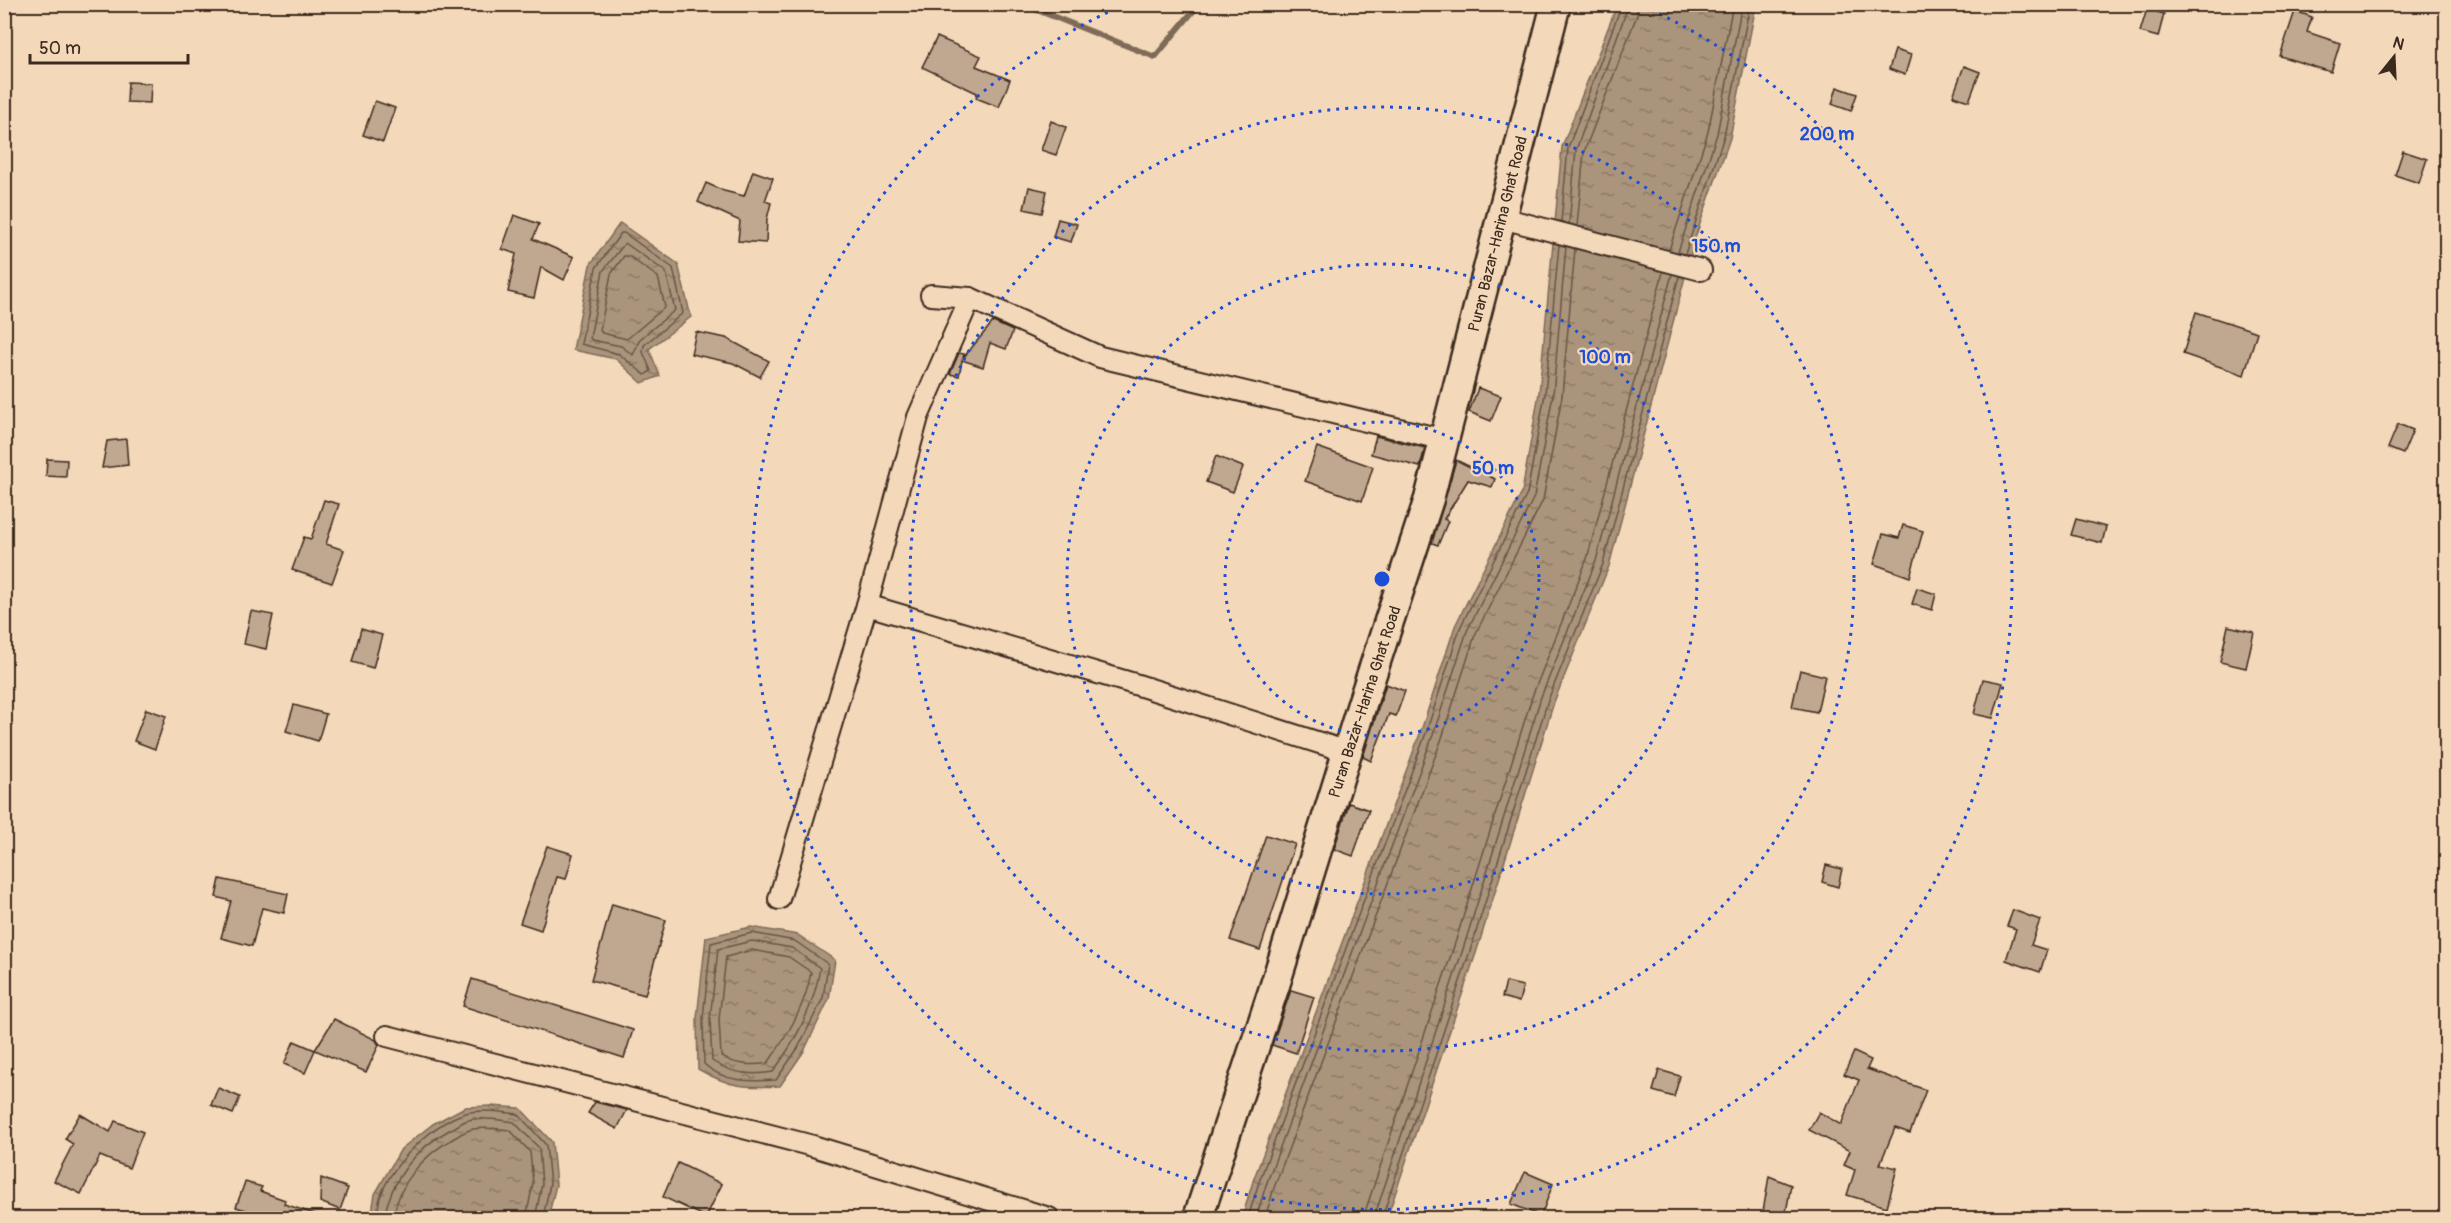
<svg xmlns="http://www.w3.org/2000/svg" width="2451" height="1223" viewBox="0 0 2451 1223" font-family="Pangolin,sans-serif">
<defs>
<pattern id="water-ripples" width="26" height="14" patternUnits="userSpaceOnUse" patternTransform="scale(1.5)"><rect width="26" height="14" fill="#aa947c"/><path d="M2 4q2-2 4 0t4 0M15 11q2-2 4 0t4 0" fill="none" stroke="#8c7965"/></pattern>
</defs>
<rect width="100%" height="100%" fill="#f4d8ba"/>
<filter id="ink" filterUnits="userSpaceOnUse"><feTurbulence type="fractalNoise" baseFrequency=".0167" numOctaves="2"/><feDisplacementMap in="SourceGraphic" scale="12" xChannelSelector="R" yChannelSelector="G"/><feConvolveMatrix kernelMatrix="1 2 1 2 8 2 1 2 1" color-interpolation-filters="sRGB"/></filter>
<g filter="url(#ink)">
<!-- water -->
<g fill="url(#water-ripples)" stroke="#7e6a56" stroke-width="1.5">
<path d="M 1617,5 L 1756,5 L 1730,138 L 1696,235 L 1609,566 L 1554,702 L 1477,950 L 1387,1218 L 1242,1218 L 1253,1181 L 1421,731 L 1455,626 L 1522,492 L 1539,393 L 1562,147 Z"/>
<path d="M 620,223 L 678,264 L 691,317 L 649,349 L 660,376 L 642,383 L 616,359 L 573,350 L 590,265 Z"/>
<path d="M 751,927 L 798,935 L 835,960 L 829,999 L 804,1051 L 780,1086 C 745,1088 729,1087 698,1069 L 697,1018 L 706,937 Z"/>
<path d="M 491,1106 L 520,1108 L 552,1142 L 556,1185 L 548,1218 L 371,1218 L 375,1194 L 401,1149 L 433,1124 L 465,1107 Z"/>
</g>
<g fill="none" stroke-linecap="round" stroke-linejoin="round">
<!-- shore -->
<g stroke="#675444" stroke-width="1.5">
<path d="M 1561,222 L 1568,148 L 1622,4"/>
<path d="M 1569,224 L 1576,150 L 1629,4"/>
<path d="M 1577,226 L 1584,152 L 1637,15 L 1638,4"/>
<path d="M 621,233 L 624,233 L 673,268 L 683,313 L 644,345 L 643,352 L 651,371 L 645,375 L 619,354 L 581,344 L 596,268 Z"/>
<path d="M 625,243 L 666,272 L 675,310 L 640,339 L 633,355 L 621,346 L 592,340 L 590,338 L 603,271 Z"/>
<path d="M 1669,250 L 1708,132 L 1733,4"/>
<path d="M 1678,252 L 1717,134 L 1742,4"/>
<path d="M 1685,254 L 1724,136 L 1750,4"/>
<path d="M 624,256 L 628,256 L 658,277 L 665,307 L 627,339 L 602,333 L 600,330 L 611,274 Z"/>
<path d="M 752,933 L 795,941 L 828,964 L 823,998 L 798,1048 L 776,1080 C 751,1082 723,1082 704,1064 L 703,1018 L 711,943 Z"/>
<path d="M 752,941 L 792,948 L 820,968 C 814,1007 796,1040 773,1072 C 752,1076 730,1073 712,1061 L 710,1019 L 718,949 Z"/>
<path d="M 752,950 L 789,957 L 811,972 C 806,1005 787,1036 768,1063 C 753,1066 734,1065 721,1056 L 719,1019 L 726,957 Z"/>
<path d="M 377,1218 C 378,1211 378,1202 381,1195 C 392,1164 434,1122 466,1113 C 481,1109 503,1112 518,1114 L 546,1145 L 550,1184 L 543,1218"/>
<path d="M 384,1218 C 391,1179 416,1148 451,1129 C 456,1127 462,1122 468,1120 C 481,1117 501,1120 514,1122 L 539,1148 L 542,1184 L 535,1218"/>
<path d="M 393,1218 C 399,1182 424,1154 456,1137 C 461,1134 467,1130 473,1129 C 485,1127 498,1129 510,1130 L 530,1152 L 533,1183 L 526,1218"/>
<path d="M 1248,1218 L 1259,1182 L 1426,733 L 1460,628 L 1527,494 L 1545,394 L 1559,245"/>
<path d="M 1256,1218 L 1266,1185 L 1433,735 L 1467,631 L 1534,497 L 1553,395 L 1566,246"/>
<path d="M 1265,1218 L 1274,1188 L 1442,738 L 1475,635 L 1543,500 L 1562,396 L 1575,249"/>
<path d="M 1365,1218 L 1366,1209 L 1455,943 L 1533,694 L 1587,559 L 1663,272"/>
<path d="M 1374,1218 L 1464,946 L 1541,697 L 1596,561 L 1672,274"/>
<path d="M 1382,1218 L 1471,948 L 1548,700 L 1603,564 L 1679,276"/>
</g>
<!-- stream -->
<path stroke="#7e6a56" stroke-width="6" d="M 1022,4 L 1155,57 L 1199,4"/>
</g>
<!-- building -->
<g fill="#c0a78f" stroke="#3b2a1e" stroke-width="1.5">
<path d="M 2147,9 L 2164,14 L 2158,37 L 2140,32 Z"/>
<path d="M 2295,11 L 2312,17 L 2307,32 L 2340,43 L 2331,72 L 2280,56 Z"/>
<path d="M 937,37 L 981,56 L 976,66 L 1010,80 L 999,107 L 976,98 L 977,93 L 922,67 Z"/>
<path d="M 1895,50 L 1911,55 L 1905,75 L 1889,69 Z"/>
<path d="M 1964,66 L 1980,72 L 1969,101 L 1953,96 Z"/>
<path d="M 128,82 L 151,83 L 150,103 L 127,102 Z"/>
<path d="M 1837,87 L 1857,94 L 1851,111 L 1832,104 Z"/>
<path d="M 375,101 L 395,108 L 383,142 L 363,135 Z"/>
<path d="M 1051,121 L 1066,127 L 1056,155 L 1041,150 Z"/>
<path d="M 2403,151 L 2427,159 L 2419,183 L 2395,175 Z"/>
<path d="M 753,171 L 773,178 L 765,201 L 771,203 L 767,219 L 766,243 L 738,241 L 740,221 L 698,202 L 706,183 L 724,191 L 744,196 Z"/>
<path d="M 1029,187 L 1047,191 L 1042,213 L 1024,209 Z"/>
<path d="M 514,215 L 539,224 L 533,239 L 574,257 L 564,280 L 541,267 L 534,298 L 508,292 L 516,254 L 502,249 Z"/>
<path d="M 1058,219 L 1077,224 L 1071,242 L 1053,237 Z"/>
<path d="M 2196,312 L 2257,332 L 2244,375 L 2183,354 Z"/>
<path d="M 993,322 L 1013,331 L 1006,349 L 990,343 L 983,367 L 962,360 L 959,376 L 950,374 L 959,353 L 964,354 L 963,358 Z"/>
<path d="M 696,332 L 726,338 L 769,361 L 760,377 L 733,363 L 691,354 Z"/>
<path d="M 1478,388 L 1501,396 L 1491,421 L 1469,412 Z"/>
<path d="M 2398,424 L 2413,430 L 2403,454 L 2388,448 Z"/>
<path d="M 1376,436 L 1425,448 L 1420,467 L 1371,454 Z"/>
<path d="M 126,439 L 128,465 L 102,468 L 107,441 Z"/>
<path d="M 1317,447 L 1373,467 L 1362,501 L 1305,481 Z"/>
<path d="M 1216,456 L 1243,467 L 1233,492 L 1206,482 Z"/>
<path d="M 47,459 L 67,460 L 66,477 L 46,476 Z"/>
<path d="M 1456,460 L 1495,479 L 1492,487 L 1468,480 L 1444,519 L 1448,521 L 1438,545 L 1432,543 Z"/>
<path d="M 324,500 L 339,504 L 326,544 L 344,550 L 332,583 L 292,570 L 304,537 L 311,539 Z"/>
<path d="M 2076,519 L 2106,527 L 2102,543 L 2071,535 Z"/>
<path d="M 1903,525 L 1923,531 L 1910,577 L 1874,564 L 1883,534 L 1899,538 Z"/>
<path d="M 1917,588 L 1936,594 L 1932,610 L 1912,604 Z"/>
<path d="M 251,611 L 273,615 L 266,649 L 244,644 Z"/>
<path d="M 2228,626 L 2254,632 L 2246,668 L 2220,662 Z"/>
<path d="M 361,629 L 382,635 L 373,668 L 352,662 Z"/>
<path d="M 1800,670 L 1825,676 L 1817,712 L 1792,707 Z"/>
<path d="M 1983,679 L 2003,683 L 1993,718 L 1974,714 Z"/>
<path d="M 1386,684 L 1405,691 L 1396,716 L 1389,714 L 1371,761 L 1363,757 Z"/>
<path d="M 294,705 L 326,714 L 318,741 L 286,731 Z"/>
<path d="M 146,709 L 166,716 L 155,749 L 134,741 Z"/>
<path d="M 1349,803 L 1369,810 L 1353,856 L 1334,849 Z"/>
<path d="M 1266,835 L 1295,844 L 1260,950 L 1230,940 Z"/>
<path d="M 547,846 L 573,854 L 566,879 L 557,877 L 541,930 L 520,923 Z"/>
<path d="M 1826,865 L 1842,869 L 1838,887 L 1822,882 Z"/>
<path d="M 220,879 L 288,894 L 284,913 L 262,908 L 252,946 L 221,938 L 231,901 L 216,897 Z"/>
<path d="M 612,904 L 666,920 L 645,995 L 591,980 Z"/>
<path d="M 2013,910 L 2040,920 L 2031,945 L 2047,950 L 2040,972 L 2006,960 L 2016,929 L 2007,926 Z"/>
<path d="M 472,979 L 633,1030 L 624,1058 L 463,1006 Z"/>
<path d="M 1506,982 L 1523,986 L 1519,1002 L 1502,997 Z"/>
<path d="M 1291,990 L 1314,997 L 1296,1053 L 1272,1045 Z"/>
<path d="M 334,1019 L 376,1040 L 379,1045 L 366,1072 L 315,1050 Z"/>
<path d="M 294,1041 L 315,1050 L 305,1073 L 284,1064 Z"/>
<path d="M 1854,1052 L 1871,1060 L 1867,1069 L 1926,1090 L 1910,1133 L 1895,1128 L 1880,1164 L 1897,1168 L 1887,1207 L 1847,1195 L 1855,1170 L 1844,1165 L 1850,1151 L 1809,1130 L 1819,1112 L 1841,1125 L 1859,1080 L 1844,1074 Z"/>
<path d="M 1659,1070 L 1680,1076 L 1674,1097 L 1653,1091 Z"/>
<path d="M 218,1088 L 240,1097 L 233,1114 L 211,1105 Z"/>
<path d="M 595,1102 L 627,1110 L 617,1129 L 588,1113 Z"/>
<path d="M 80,1114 L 110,1132 L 115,1121 L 143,1132 L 129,1168 L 100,1156 L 81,1194 L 54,1181 L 73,1144 L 65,1139 Z"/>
<path d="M 678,1163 L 722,1184 L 706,1217 L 663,1197 Z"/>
<path d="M 1525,1172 L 1553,1184 L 1541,1216 L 1511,1204 Z"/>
<path d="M 1769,1176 L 1791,1185 L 1785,1218 L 1762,1218 Z"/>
<path d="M 321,1178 L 348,1188 L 340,1210 L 320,1202 Z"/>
<path d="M 245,1182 L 262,1187 L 260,1191 L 285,1200 L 284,1204 L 318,1215 L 317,1218 L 257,1218 L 259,1214 L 236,1207 Z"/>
</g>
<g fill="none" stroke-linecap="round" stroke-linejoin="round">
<defs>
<g id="street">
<path d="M 1502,218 L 1701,270"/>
<path d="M 931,295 L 970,298 L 1100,357 L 1445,440"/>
<path d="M 867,605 L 1138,685 L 1348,752"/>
<path d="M 779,899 L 867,605 L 918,417 L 970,298"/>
<path d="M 387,1036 L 813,1146 L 1049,1218"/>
</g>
<path id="secondary" d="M 1198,1218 L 1275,985 L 1362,704 L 1429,499 L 1556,4"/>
</defs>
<!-- street casing -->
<use href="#street" stroke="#3b2a1e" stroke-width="24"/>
<!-- secondary casing -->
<use href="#secondary" stroke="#3b2a1e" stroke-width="33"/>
<!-- street -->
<use href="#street" stroke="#f4d8ba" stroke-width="20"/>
<!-- secondary -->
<use href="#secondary" stroke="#f4d8ba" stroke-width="28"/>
</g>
</g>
<!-- distance rings -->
<g fill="none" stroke="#1d4ed8" stroke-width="3" stroke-dasharray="3 6">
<circle cx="1382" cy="579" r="157"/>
<circle cx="1382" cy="579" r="315"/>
<circle cx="1382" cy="579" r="472"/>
<path d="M1643 6A630 630 0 1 1 1121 6"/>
</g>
<g text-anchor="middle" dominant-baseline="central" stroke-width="4.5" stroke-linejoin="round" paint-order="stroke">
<!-- street labels -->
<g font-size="16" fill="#3b2a1e" stroke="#f4d8ba">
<text transform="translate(1498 234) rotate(-76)">Puran Bazar-Harina Ghat Road</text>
<text transform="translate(1365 702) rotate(-72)">Puran Bazar-Harina Ghat Road</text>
</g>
</g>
<circle cx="1382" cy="579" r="9" fill="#1d4ed8" stroke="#f4d8ba" stroke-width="3"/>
<g font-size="18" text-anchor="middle" font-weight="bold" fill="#1d4ed8" stroke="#f4d8ba" stroke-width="4.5" stroke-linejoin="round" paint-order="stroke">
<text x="1827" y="140">200 m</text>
<text x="1716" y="252">150 m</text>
<text x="1605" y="363">100 m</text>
<text x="1493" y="474">50 m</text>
</g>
<!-- margin -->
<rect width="2451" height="1223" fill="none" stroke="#f4d8ba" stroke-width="24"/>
<rect x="12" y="12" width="2427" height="1199" fill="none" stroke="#3b2a1e" stroke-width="2" filter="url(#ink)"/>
<!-- north arrow -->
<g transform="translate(2394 57) rotate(18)" stroke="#f4d8ba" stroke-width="4.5" paint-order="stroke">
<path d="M0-4.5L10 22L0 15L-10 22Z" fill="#3b2a1e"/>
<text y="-9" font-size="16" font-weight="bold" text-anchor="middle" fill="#3b2a1e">N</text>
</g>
<!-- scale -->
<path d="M30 54v9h158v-9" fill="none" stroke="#3b2a1e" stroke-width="3"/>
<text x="39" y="54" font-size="18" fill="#3b2a1e" stroke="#f4d8ba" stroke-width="4.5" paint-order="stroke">50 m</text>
</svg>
